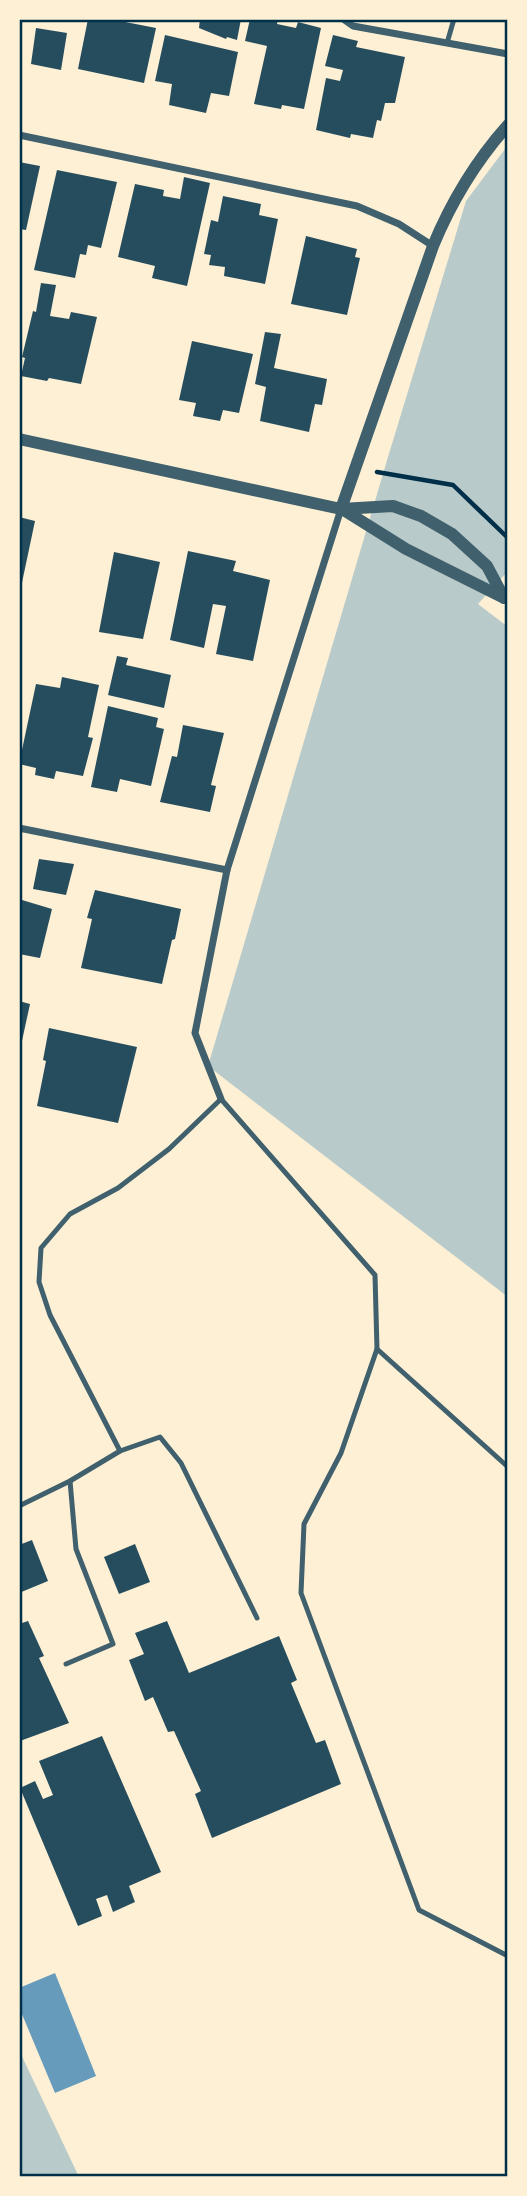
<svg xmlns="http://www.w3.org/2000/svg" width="527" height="2196" viewBox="0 0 527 2196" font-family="Arial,sans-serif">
<rect width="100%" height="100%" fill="#fdf0d5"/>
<!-- green -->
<g fill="#b9caca">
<path d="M 508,145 L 508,571 L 478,604 L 508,627 L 508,1297 L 208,1066 L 388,457 L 466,201 Z"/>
<path d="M 19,2050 L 79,2177 L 19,2177 Z"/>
</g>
<!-- water -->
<path fill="#669bbc" d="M 55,1973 L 96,2076 L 55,2093 L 19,2007 L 19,1988 Z"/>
<!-- building -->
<g fill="#264d5e">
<path d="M 88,19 L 110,19 L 156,28 L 144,83 L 78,69 Z"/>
<path d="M 200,19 L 241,19 L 237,40 L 227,37 L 226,39 L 199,28 Z"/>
<path d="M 250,19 L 278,19 L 277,24 L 296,28 L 298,22 L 321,28 L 304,109 L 282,105 L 281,109 L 254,104 L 267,46 L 245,41 Z"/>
<path d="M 36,28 L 67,33 L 61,70 L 31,64 Z"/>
<path d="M 165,35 L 238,52 L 229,96 L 211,93 L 206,113 L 169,105 L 172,84 L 155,81 Z"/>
<path d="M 333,35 L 358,41 L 356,47 L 405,57 L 395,103 L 385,103 L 381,121 L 377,120 L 373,138 L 351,134 L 350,138 L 316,130 L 326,78 L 340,81 L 343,70 L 325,66 Z"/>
<path d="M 19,162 L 40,166 L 26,230 L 19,229 Z"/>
<path d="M 57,170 L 117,182 L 101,248 L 88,245 L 86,255 L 80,254 L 75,278 L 34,270 Z"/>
<path d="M 184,177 L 210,183 L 187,286 L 152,278 L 155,266 L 118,257 L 135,184 L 164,190 L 163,196 L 180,199 Z"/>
<path d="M 223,196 L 261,204 L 259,215 L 278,219 L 265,284 L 224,276 L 225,267 L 209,265 L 211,255 L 204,254 L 211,220 L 218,222 Z"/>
<path d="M 306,236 L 357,249 L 355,257 L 360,258 L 347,315 L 291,304 Z"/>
<path d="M 41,283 L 56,285 L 50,316 L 69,319 L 71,312 L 97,317 L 81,384 L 49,378 L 47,381 L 21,376 L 25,358 L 22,357 L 33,311 L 36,312 Z"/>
<path d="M 265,332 L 281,334 L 274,368 L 327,379 L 322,405 L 315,404 L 309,432 L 260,421 L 266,387 L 255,384 Z"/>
<path d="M 192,341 L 253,354 L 239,413 L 223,410 L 220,421 L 193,416 L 196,403 L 179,400 Z"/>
<path d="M 19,517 L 35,521 L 20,592 L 19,592 Z"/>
<path d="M 188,551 L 236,561 L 233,571 L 270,580 L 253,661 L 216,654 L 226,606 L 213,604 L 204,648 L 170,640 Z"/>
<path d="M 114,552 L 160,562 L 143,639 L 99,632 Z"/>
<path d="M 117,656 L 128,658 L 126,665 L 171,675 L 164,708 L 108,695 Z"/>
<path d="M 62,677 L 99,685 L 88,737 L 93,738 L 83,776 L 56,771 L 54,779 L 35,775 L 36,768 L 19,764 L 36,684 L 60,688 Z"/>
<path d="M 108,706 L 158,718 L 156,727 L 164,729 L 151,786 L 120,779 L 117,792 L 91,787 Z"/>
<path d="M 183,725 L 224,733 L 211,785 L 216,786 L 210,812 L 160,802 L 172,756 L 177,757 Z"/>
<path d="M 39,859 L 74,864 L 66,895 L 33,889 Z"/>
<path d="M 95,890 L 181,909 L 175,939 L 172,940 L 162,984 L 81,968 L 92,919 L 87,918 Z"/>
<path d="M 22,900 L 52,909 L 40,958 L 19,954 L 19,907 Z"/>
<path d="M 19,1001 L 30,1004 L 20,1050 L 19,1050 Z"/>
<path d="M 49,1028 L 137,1047 L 118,1123 L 37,1106 L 46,1061 L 43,1060 Z"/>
<path d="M 32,1540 L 48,1581 L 19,1593 L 19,1545 Z"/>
<path d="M 135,1544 L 150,1582 L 119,1594 L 104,1557 Z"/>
<path d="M 28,1621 L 44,1656 L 39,1658 L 69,1723 L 20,1741 L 19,1624 Z"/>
<path d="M 167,1621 L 189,1673 L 279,1636 L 297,1680 L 291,1683 L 316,1743 L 325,1740 L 341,1784 L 212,1838 L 195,1794 L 201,1791 L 174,1731 L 168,1732 L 153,1697 L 145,1701 L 129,1660 L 144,1654 L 135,1633 Z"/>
<path d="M 102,1736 L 161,1872 L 129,1886 L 135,1902 L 113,1912 L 107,1895 L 96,1899 L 102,1916 L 78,1926 L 20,1788 L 35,1781 L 43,1799 L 53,1795 L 39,1761 Z"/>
</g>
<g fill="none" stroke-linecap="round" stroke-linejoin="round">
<!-- path -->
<path stroke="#003049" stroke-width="4.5" d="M 377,472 L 453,485 L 508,538"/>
<!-- service -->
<g stroke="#3f606c" stroke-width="5">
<path d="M 447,43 L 454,19"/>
<path d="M 120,1451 L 160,1437 L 181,1463 L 257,1618"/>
<path d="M 508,1467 L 377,1349 L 341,1453 L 304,1524 L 301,1593 L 419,1910 L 508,1956"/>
<path d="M 19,1506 L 70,1481 L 120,1451 L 50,1315 L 39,1282 L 41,1248 L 70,1214 L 118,1188 L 169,1149 L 221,1099 L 375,1275 L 377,1349"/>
<path d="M 66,1664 L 113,1644 L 76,1549 L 70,1481"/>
</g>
<!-- minor -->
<g stroke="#3f606c" stroke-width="7">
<path d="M 343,19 L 353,26 L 508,54"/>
<path d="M 19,135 L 357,206 L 399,224 L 433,246"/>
<path d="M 19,828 L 227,870"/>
<path d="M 221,1099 L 195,1033 L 227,870 L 341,509"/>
</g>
<!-- tertiary -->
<g stroke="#3f606c" stroke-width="12">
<path d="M 19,439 L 341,509 L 393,506 L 421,516 L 452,534 L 487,566 L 504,598"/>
<path d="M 341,509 L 433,246 C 452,200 475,162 508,125"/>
<path d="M 342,509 L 406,549 L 504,598"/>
</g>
</g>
<!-- border -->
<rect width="527" height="2196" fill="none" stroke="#fdf0d5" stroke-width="42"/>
<rect x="21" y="21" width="485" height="2154" fill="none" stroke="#003049" stroke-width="2.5"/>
</svg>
